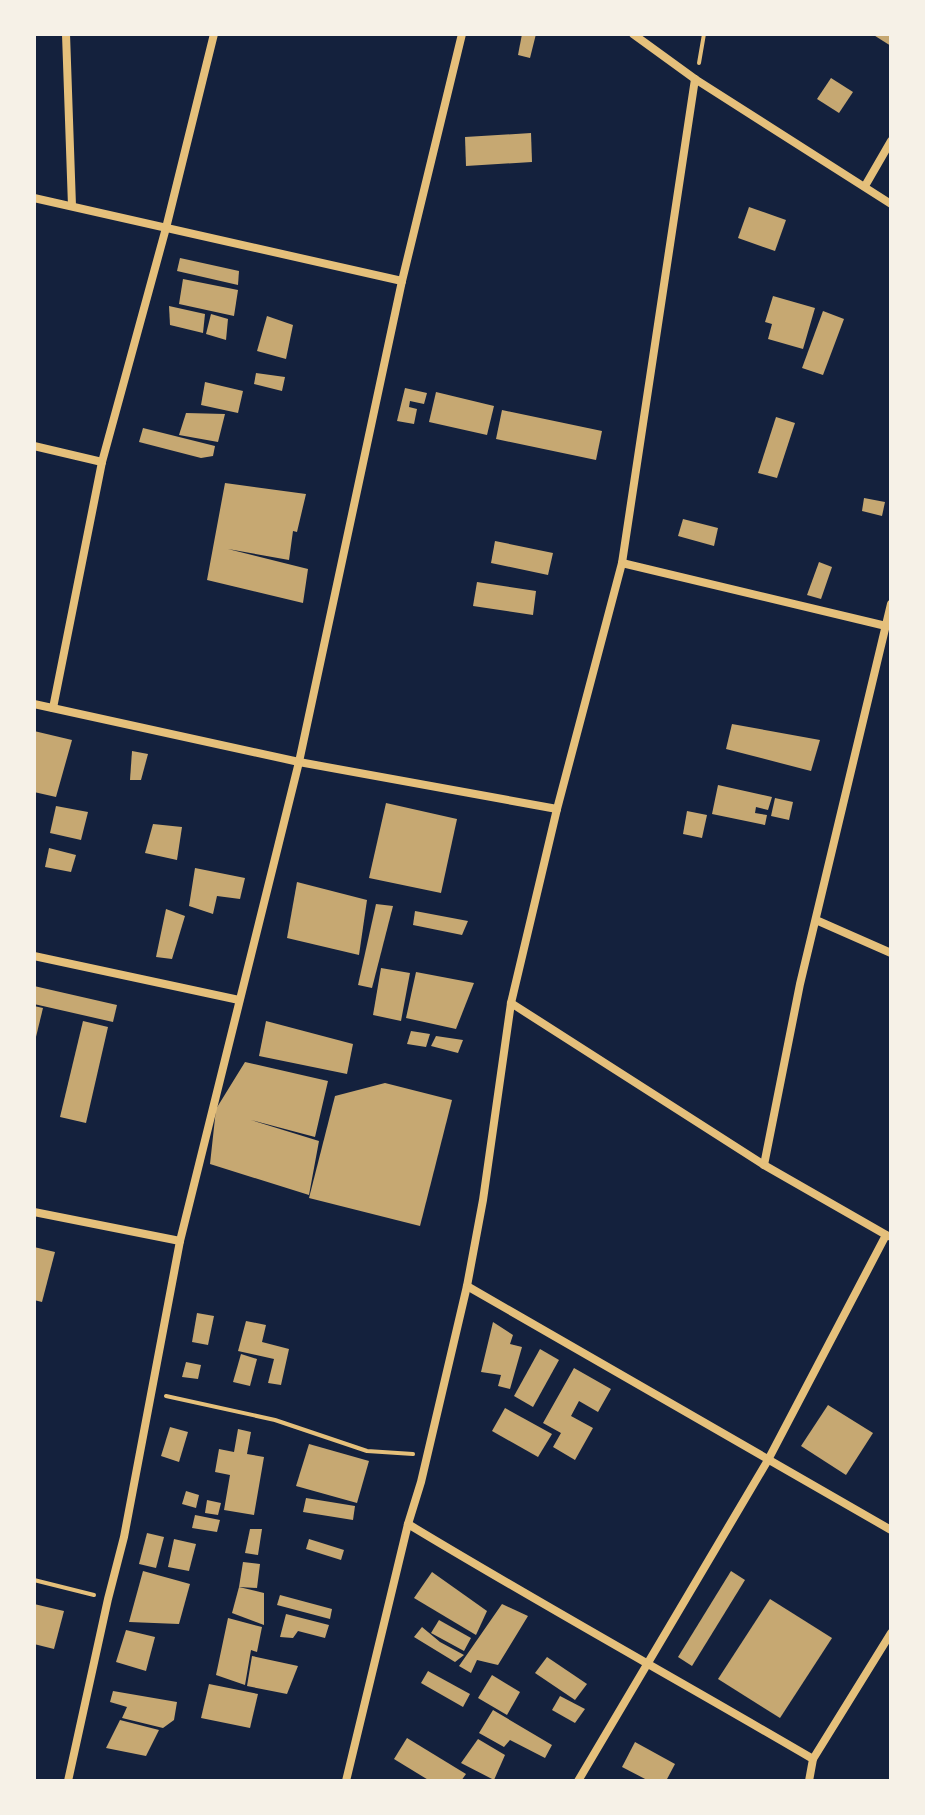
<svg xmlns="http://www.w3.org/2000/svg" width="925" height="1815" viewBox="0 0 925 1815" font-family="Manrope,sans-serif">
<rect width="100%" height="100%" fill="#14213d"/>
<!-- building -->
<g fill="#c6a872">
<path d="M 522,34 L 536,34 L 530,58 L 518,55 Z"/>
<path d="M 872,34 L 891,34 L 891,46 Z"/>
<path d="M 831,78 L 853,92 L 839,113 L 817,99 Z"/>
<path d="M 531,133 L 532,162 L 466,166 L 465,137 Z"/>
<path d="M 749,207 L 786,220 L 775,251 L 738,238 Z"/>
<path d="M 180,258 L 239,271 L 238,285 L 177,271 Z"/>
<path d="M 183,279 L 238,290 L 234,316 L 179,304 Z"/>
<path d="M 773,296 L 815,308 L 803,349 L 768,339 L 772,324 L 765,322 Z"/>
<path d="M 169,306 L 205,314 L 203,333 L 170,325 Z"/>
<path d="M 823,311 L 844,319 L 823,375 L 802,368 Z"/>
<path d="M 211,314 L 228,319 L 226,340 L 206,334 Z"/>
<path d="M 267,316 L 293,325 L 286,359 L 257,351 Z"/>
<path d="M 256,373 L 285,377 L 282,391 L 254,384 Z"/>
<path d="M 205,382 L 243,391 L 238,413 L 201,405 Z"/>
<path d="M 405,388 L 427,393 L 424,404 L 410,401 L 409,407 L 417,409 L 414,424 L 397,421 Z"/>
<path d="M 436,392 L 494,406 L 487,435 L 429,422 Z"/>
<path d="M 502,410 L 602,431 L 596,460 L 496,439 Z"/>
<path d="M 186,413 L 225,414 L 218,442 L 179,435 Z"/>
<path d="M 776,417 L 795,423 L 777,478 L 758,473 Z"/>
<path d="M 143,428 L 215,446 L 213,456 L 201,458 L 139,442 Z"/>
<path d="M 225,483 L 306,494 L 297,532 L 293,531 L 289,560 L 228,549 L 308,569 L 303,603 L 207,580 Z"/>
<path d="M 864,498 L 885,502 L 882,516 L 862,511 Z"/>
<path d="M 683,519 L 718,528 L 714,546 L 678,536 Z"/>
<path d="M 495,541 L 553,553 L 548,575 L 491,563 Z"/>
<path d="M 819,562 L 832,567 L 821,599 L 807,595 Z"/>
<path d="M 477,582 L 536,591 L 533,615 L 473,606 Z"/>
<path d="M 732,724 L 820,740 L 811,771 L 726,749 Z"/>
<path d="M 34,731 L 72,740 L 56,797 L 34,792 Z"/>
<path d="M 132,751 L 148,754 L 141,780 L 130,780 Z"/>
<path d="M 718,785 L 772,797 L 768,810 L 756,807 L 755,813 L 767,815 L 765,825 L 712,814 Z"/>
<path d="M 775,798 L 793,802 L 789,820 L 771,816 Z"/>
<path d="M 386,803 L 457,819 L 441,893 L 369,878 Z"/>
<path d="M 56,806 L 88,812 L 81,840 L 50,833 Z"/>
<path d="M 687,811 L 707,815 L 702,838 L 683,834 Z"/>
<path d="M 153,824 L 182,827 L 177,860 L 145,853 Z"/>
<path d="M 49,848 L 76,855 L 71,872 L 45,867 Z"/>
<path d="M 195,868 L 245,878 L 240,899 L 217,896 L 213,914 L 189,906 Z"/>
<path d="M 297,882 L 367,900 L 359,955 L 287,938 Z"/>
<path d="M 376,904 L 393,906 L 372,988 L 358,985 Z"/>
<path d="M 166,909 L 185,916 L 172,959 L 156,957 Z"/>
<path d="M 415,911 L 468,921 L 462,935 L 413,925 Z"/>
<path d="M 381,968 L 410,973 L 401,1021 L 373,1015 Z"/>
<path d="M 416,972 L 474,983 L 456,1029 L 406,1018 Z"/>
<path d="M 34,986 L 117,1005 L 113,1022 L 34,1004 Z"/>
<path d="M 34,1006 L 43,1008 L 35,1041 L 34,1041 Z"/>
<path d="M 83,1021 L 108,1027 L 86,1123 L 60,1117 Z"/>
<path d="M 266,1021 L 353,1044 L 347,1074 L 259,1056 Z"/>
<path d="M 411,1031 L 430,1034 L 426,1047 L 407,1044 Z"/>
<path d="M 436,1036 L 463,1040 L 458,1053 L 431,1046 Z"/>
<path d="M 245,1062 L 328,1081 L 315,1137 L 251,1120 L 319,1141 L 309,1195 L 210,1164 L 216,1109 Z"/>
<path d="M 385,1083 L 452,1100 L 420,1226 L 309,1198 L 335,1096 Z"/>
<path d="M 34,1247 L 55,1252 L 42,1302 L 34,1300 Z"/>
<path d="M 197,1313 L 214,1316 L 208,1345 L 192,1342 Z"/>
<path d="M 246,1321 L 266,1325 L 262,1342 L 289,1349 L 281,1385 L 268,1383 L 274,1359 L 238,1351 Z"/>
<path d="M 493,1322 L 513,1335 L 510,1344 L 522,1347 L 510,1389 L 498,1386 L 501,1375 L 481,1372 Z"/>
<path d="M 540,1349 L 559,1360 L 533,1407 L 514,1396 Z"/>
<path d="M 241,1354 L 257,1359 L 250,1386 L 233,1382 Z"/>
<path d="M 186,1362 L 201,1365 L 198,1379 L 182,1377 Z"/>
<path d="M 574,1368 L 611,1389 L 598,1412 L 579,1401 L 571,1416 L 593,1428 L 575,1460 L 553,1447 L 561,1433 L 543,1423 Z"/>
<path d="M 828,1405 L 873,1433 L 846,1475 L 801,1446 Z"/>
<path d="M 505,1408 L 552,1434 L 538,1457 L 492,1431 Z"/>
<path d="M 170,1427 L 188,1432 L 179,1462 L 161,1456 Z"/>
<path d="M 238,1429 L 251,1432 L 247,1454 L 264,1457 L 254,1515 L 224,1510 L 230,1475 L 215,1472 L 219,1449 L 234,1452 Z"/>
<path d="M 309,1444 L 369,1461 L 357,1503 L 296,1486 Z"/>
<path d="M 186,1491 L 199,1495 L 196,1508 L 182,1504 Z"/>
<path d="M 306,1498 L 355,1506 L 353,1520 L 303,1512 Z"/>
<path d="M 207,1500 L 221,1503 L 218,1515 L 205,1513 Z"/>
<path d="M 195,1515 L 220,1520 L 217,1532 L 192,1528 Z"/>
<path d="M 250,1529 L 262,1529 L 258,1555 L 245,1553 Z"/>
<path d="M 147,1533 L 164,1537 L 156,1568 L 139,1564 Z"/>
<path d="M 174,1539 L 196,1544 L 189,1571 L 168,1567 Z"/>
<path d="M 309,1539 L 344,1550 L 341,1560 L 306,1549 Z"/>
<path d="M 243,1562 L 260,1564 L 257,1588 L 239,1587 Z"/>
<path d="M 143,1571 L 190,1584 L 179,1624 L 129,1622 Z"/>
<path d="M 731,1571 L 745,1580 L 692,1666 L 678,1657 Z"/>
<path d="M 432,1572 L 487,1611 L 476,1635 L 414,1598 Z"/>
<path d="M 239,1587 L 264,1593 L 264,1625 L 232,1613 Z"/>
<path d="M 280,1595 L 332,1609 L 330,1619 L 277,1605 Z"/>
<path d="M 770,1599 L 832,1638 L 780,1718 L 718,1679 Z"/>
<path d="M 34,1604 L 64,1611 L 54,1649 L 34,1644 Z"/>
<path d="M 502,1604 L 528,1616 L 498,1665 L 477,1660 L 471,1673 L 459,1666 Z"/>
<path d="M 286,1614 L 329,1625 L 325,1638 L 298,1631 L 293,1638 L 280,1637 Z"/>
<path d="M 228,1618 L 262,1627 L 257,1652 L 251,1650 L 245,1685 L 216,1675 Z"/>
<path d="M 439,1620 L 471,1638 L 464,1651 L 431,1633 Z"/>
<path d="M 422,1627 L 440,1642 L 464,1655 L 455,1662 L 414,1637 Z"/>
<path d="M 126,1630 L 155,1637 L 146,1671 L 116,1662 Z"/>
<path d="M 252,1656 L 298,1666 L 287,1694 L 247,1686 Z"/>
<path d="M 547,1657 L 587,1684 L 575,1700 L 535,1673 Z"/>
<path d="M 428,1671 L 470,1694 L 463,1707 L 421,1683 Z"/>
<path d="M 492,1675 L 520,1692 L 507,1715 L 478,1698 Z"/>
<path d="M 209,1684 L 258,1694 L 250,1728 L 201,1718 Z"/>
<path d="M 113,1691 L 177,1702 L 174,1720 L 163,1728 L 122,1718 L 127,1707 L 110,1702 Z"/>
<path d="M 560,1696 L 585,1709 L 575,1723 L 552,1710 Z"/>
<path d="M 493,1710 L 552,1745 L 545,1758 L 510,1740 L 504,1747 L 479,1733 Z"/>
<path d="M 120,1720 L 159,1730 L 146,1756 L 106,1748 Z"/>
<path d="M 407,1738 L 466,1774 L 461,1781 L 430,1781 L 394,1759 Z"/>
<path d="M 478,1739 L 505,1755 L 494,1780 L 461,1763 Z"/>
<path d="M 635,1742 L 675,1764 L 666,1781 L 649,1781 L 622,1767 Z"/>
</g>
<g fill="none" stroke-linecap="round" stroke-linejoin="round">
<!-- path -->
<g stroke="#e5c07b" stroke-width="4">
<path d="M 699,63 L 704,34"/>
<path d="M 166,1396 L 275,1420 L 367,1451 L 413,1454"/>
<path d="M 34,1580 L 94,1595"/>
</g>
<!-- minor -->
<g stroke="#e5c07b" stroke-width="8">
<path d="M 66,34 L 72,206"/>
<path d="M 633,34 L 695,79 L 891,204"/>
<path d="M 865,186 L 891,141"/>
<path d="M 34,198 L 402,281"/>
<path d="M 34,446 L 102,462"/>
<path d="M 622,563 L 886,626"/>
<path d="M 34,704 L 299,762 L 557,809"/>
<path d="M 53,708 L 102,462 L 166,228 L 214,34"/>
<path d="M 816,920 L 891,953"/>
<path d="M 34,956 L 239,1000"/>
<path d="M 511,1003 L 764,1165 L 888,1236"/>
<path d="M 764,1165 L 800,984 L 891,604"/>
<path d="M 34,1212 L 180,1241"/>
<path d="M 467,1286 L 891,1530"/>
<path d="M 408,1524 C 542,1605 678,1680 813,1759 L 809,1781"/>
<path d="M 813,1759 L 891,1633"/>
<path d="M 68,1781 L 108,1599 L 124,1537 L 180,1241 L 299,762 L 402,281 L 462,34"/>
<path d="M 346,1781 L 408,1524 L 421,1482 L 467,1286 L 483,1200 L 511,1003 L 557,809 L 622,563 L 695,79"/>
<path d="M 578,1781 L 768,1460 L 886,1235"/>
</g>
</g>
<!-- border -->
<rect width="925" height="1815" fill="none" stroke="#f6f1e7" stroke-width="72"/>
</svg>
